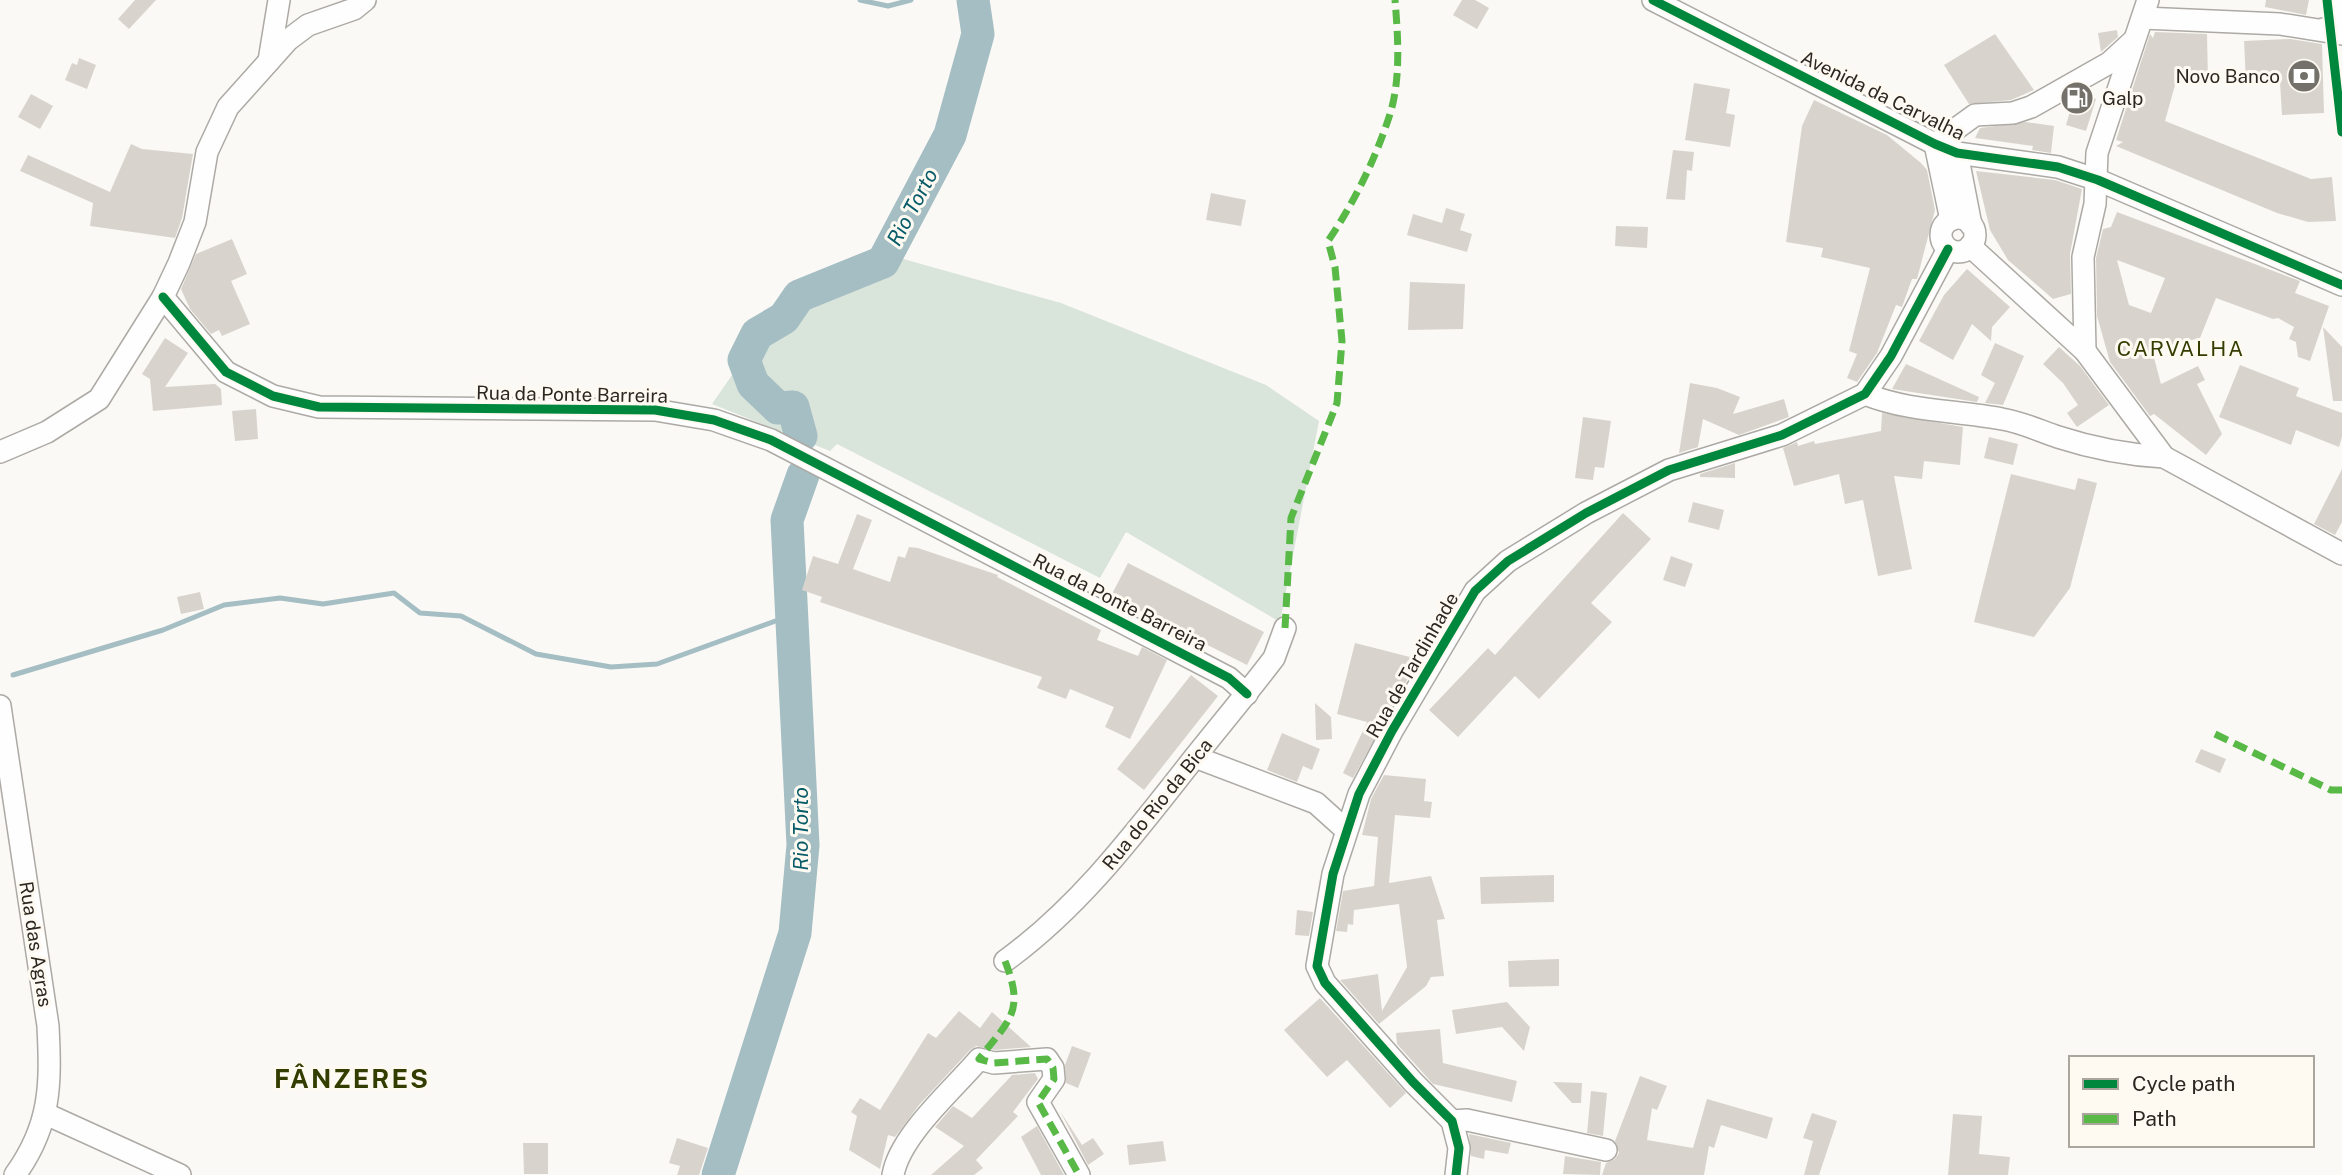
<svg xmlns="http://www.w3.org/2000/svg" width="2342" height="1175" viewBox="0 0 2342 1175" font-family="'Public Sans',sans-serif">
<rect width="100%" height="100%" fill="#fbf9f5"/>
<!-- green -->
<path fill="#d9e4db" d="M 896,257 L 1061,303 L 1266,385 L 1319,421 L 1280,622 L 1126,532 L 1100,578 L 837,444 L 830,451 L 712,404 L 748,352 L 848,273 L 893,264 Z"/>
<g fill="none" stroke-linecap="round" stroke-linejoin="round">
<!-- stream -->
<g stroke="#a4bec3" stroke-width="5">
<path d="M 860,0 L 888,6 L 911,0"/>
<path d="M 13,675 L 163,630 L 224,605 L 280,598 L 323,604 L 394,593 L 420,613 L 461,616 L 536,654 L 611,667 L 657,664 L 792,615"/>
</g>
<!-- river -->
<g stroke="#a4bec3" stroke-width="33">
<path d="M 801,436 L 793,407 L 778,408 L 753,384 L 744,360 L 757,334 L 784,318 L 799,296 L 883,262 L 950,135 L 978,34 L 973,0"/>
<path d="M 718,1175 L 795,933 L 803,845 L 787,520 L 803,475"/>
</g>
</g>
<!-- building -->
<g fill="#d8d4cd" fill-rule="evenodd">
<path d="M 135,0 L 156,0 L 129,29 L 118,19 Z"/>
<path d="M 1462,0 L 1475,0 L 1489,8 L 1477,29 L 1453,15 Z"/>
<path d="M 2266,0 L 2309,0 L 2306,15 L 2265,7 Z"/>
<path d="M 2117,30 L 2118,37 L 2101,52 L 2098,33 Z"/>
<path d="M 2155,32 L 2207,34 L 2208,80 L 2177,78 L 2165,121 L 2311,179 L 2332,177 L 2336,221 L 2308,222 L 2277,213 L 2116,146 L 2123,142 L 2116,140 L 2150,34 L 2153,38 Z"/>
<path d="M 1995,34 L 2034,90 L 2011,100 L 1969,104 L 1944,65 Z"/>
<path d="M 2290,39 L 2322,44 L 2324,113 L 2282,115 L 2280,82 L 2246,83 L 2244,41 Z"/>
<path d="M 79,58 L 96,65 L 87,89 L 65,80 L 72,63 L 77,65 Z"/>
<path d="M 1694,83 L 1730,89 L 1726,113 L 1735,115 L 1730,147 L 1685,140 Z"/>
<path d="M 31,94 L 53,106 L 40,129 L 18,117 Z"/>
<path d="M 2081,94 L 2096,99 L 2086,131 L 2066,125 L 2074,98 Z"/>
<path d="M 1814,100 L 1887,135 L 1921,163 L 1927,170 L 1935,210 L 1917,279 L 1912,279 L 1902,307 L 1896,305 L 1877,353 L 1857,382 L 1847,378 L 1857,354 L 1849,351 L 1870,268 L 1821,257 L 1823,248 L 1786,242 L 1802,126 Z"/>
<path d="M 2026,122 L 2054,126 L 2051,153 L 2032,150 L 2033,146 L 1975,138 L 1980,128 Z"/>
<path d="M 131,144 L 142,149 L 193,154 L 182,218 L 175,238 L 90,226 L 93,203 L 20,171 L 28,155 L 110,192 Z"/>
<path d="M 1673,150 L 1694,152 L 1692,171 L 1687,170 L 1685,200 L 1666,199 Z"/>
<path d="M 1976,171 L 2055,180 L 2082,189 L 2070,254 L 2071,294 L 2053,299 L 2008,260 L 1990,230 Z"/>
<path d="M 1211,193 L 1246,200 L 1241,226 L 1206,220 Z"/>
<path d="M 1446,208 L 1465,214 L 1460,230 L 1472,234 L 1467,252 L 1407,235 L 1413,214 L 1442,223 Z"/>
<path d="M 2117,212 L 2300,281 L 2295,293 L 2329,306 L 2310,361 L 2298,357 L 2296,342 L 2289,339 L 2294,327 L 2278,318 L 2273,319 L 2216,298 L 2200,338 L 2152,350 L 2161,384 L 2198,366 L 2205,380 L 2197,384 L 2222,434 L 2206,455 L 2154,414 L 2150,416 L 2110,362 L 2097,316 L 2096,258 L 2103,229 L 2111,227 ZM 2117,260 L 2165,278 L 2151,313 L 2129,305 Z"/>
<path d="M 1616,226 L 1648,227 L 1647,248 L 1615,246 Z"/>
<path d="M 232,239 L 247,274 L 231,281 L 250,324 L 222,336 L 219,330 L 211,334 L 190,309 L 181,289 L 196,254 Z"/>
<path d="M 1967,269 L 2010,307 L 1992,327 L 1991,341 L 1972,324 L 1953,360 L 1919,341 L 1944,295 Z"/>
<path d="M 1410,282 L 1465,284 L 1463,329 L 1408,330 Z"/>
<path d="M 2323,327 L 2342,347 L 2342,401 L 2333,401 Z"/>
<path d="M 165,338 L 188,353 L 165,387 L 215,384 L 221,389 L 222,405 L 153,411 L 150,379 L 142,374 Z"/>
<path d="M 1995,343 L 2024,356 L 2003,405 L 1985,403 L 1995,383 L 1981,375 Z"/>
<path d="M 2059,347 L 2080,366 L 2109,405 L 2077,427 L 2067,413 L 2078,405 L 2063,383 L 2043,364 Z"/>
<path d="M 1906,364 L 1979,397 L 1977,402 L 1892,389 Z"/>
<path d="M 2240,365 L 2299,388 L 2296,396 L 2342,413 L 2342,437 L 2339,447 L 2296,430 L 2291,445 L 2219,417 Z"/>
<path d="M 1690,383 L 1717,388 L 1740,397 L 1733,414 L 1784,399 L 1789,417 L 1739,435 L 1703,419 L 1698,447 L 1679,453 Z"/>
<path d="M 256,409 L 258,439 L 235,441 L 232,411 Z"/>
<path d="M 1882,413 L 1963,427 L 1960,465 L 1924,461 L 1922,479 L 1894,476 L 1912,569 L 1878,576 L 1863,500 L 1845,504 L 1839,474 L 1794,486 L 1783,448 L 1797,442 L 1798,446 L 1814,441 L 1815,444 L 1881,431 Z"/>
<path d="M 1583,417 L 1611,421 L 1604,468 L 1595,467 L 1593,480 L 1575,478 Z"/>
<path d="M 1989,437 L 2018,444 L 2013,465 L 1984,458 Z"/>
<path d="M 1735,463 L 1735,478 L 1700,477 L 1700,474 Z"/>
<path d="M 2342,469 L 2342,522 L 2335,535 L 2314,524 Z"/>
<path d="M 2011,474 L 2075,490 L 2078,478 L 2097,483 L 2070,588 L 2034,637 L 1974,622 Z"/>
<path d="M 1693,502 L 1724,510 L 1719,530 L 1688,522 Z"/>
<path d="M 1623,513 L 1651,539 L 1591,603 L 1612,622 L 1539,699 L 1515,676 L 1458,737 L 1429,710 L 1488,648 L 1495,655 Z"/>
<path d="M 857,514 L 872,520 L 853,569 L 890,582 L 898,556 L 905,558 L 909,547 L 918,548 L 998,575 L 997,577 L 1101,630 L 1097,640 L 1138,656 L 1142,647 L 1167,660 L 1130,739 L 1105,727 L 1114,707 L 1070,689 L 1066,699 L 1037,688 L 1042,677 L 820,602 L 822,597 L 802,590 L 813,556 L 838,564 Z"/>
<path d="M 1671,556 L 1693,564 L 1685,587 L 1663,580 Z"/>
<path d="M 1128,563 L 1264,632 L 1247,665 L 1111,596 Z"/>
<path d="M 200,592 L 204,609 L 181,614 L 177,597 Z"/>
<path d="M 1355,643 L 1414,658 L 1410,675 L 1353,778 L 1343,773 L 1367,722 L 1337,714 Z"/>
<path d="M 1191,675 L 1218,696 L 1144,790 L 1117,769 Z"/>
<path d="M 1315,703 L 1331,717 L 1332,739 L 1316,740 Z"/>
<path d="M 1282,733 L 1320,749 L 1312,770 L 1303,766 L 1297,782 L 1267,770 Z"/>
<path d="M 2201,749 L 2226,759 L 2220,773 L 2195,762 Z"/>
<path d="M 1384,775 L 1426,779 L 1424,801 L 1432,802 L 1430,818 L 1395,815 L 1389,883 L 1431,876 L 1445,919 L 1437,920 L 1444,976 L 1431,977 L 1426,986 L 1379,1024 L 1340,980 L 1378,974 L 1382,1011 L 1407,967 L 1399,904 L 1354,910 L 1353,925 L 1348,924 L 1347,932 L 1336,931 L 1343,891 L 1374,886 L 1378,837 L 1362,835 L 1371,799 Z"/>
<path d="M 1554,875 L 1554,902 L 1481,904 L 1480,877 Z"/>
<path d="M 1297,910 L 1313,912 L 1309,936 L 1295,935 Z"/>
<path d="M 1559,959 L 1559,986 L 1509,987 L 1508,961 Z"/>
<path d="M 1320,998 L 1406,1093 L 1390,1108 L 1347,1060 L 1327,1077 L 1284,1030 Z"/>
<path d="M 1507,1002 L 1530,1027 L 1524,1051 L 1502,1027 L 1456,1034 L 1452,1010 Z"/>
<path d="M 959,1011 L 980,1028 L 992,1012 L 1031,1047 L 995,1050 L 976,1046 L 970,1050 L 919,1105 L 895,1137 L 888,1135 L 880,1169 L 849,1150 L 857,1116 L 851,1112 L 860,1098 L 880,1110 L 928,1033 L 936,1038 Z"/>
<path d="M 1440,1029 L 1443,1063 L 1517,1081 L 1512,1102 L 1433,1084 L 1397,1044 L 1396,1033 Z"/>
<path d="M 1072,1046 L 1091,1053 L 1078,1088 L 1066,1083 L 1065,1065 Z"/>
<path d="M 1035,1073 L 1038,1079 L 1013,1112 L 1018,1116 L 976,1160 L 983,1168 L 974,1175 L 931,1175 L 964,1146 L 935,1127 L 953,1106 L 972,1118 L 1012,1075 Z"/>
<path d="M 1640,1076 L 1667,1086 L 1657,1110 L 1652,1108 L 1647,1140 L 1693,1148 L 1707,1099 L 1773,1118 L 1767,1139 L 1721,1125 L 1714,1148 L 1709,1146 L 1704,1175 L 1602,1175 L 1606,1163 L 1615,1159 L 1619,1153 L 1615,1141 Z"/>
<path d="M 1553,1082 L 1582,1083 L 1581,1103 L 1572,1103 Z"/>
<path d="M 1591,1091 L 1607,1093 L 1603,1136 L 1587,1133 Z"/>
<path d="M 1060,1111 L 1082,1145 L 1093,1138 L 1104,1154 L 1088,1165 Z"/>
<path d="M 1812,1113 L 1837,1121 L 1819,1175 L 1804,1175 L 1813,1141 L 1803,1138 Z"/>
<path d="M 1953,1114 L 1982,1116 L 1979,1154 L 2010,1157 L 2008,1175 L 1948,1175 Z"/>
<path d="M 1037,1126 L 1064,1175 L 1041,1175 L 1021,1137 Z"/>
<path d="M 1469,1134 L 1511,1143 L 1508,1154 L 1485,1150 L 1484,1159 L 1471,1156 Z"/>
<path d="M 677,1138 L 708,1148 L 699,1175 L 677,1175 L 680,1166 L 669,1163 Z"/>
<path d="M 1163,1141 L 1166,1161 L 1129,1165 L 1127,1145 Z"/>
<path d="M 523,1143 L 548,1143 L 548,1174 L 524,1174 Z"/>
<path d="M 1565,1156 L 1601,1162 L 1600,1175 L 1563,1174 Z"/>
</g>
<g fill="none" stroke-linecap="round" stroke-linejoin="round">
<defs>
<g id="minor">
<path d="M 1653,0 L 1935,144 L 1957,153 L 2058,167 L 2098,180 L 2342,285"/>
<path d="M 2143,18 L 2280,24 L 2342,34"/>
<path d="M 2323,29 L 2335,27 L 2340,14 L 2338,0"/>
<path d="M 269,61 L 279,0"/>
<path d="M 1957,153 L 1971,225"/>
<circle cx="1958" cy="235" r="17"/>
<path d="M 1951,220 L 1935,144 L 1975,115 L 2013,113 L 2031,107 L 2109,63 L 2133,41"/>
<path d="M 1970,246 L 2085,351 L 2164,457 L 2342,554"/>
<path d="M 163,297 L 226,372 L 273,396 L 319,407 L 655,410 L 714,420 L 771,440 L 1229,678 L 1247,694"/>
<path d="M 2085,351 L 2083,257 L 2095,204 L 2097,153 L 2148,0"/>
<path d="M 1865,394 C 1910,412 1956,410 2002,419 C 2021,422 2040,431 2058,437 C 2092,448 2128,455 2164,457"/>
<path d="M 0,452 L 47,432 L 99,399 L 163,297 L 179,263 L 195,222 L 207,152 L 228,107 L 288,40 L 308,25 L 354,9 L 365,0"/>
<path d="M 0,706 L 48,1026 C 51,1085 51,1125 15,1175"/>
<path d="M 1195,757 L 1316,803 L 1346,830"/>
<path d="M 1005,961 C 1078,908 1132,837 1187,767 C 1216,730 1246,695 1274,658 L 1285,628"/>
<path d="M 46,1114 L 180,1175"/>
<path d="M 1452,1121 L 1467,1120 L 1606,1150"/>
<path d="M 893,1175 C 900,1135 953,1090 979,1059 L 994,1063 L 1047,1059 L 1053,1068 L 1054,1079 L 1038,1102 L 1079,1175"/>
<path d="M 1456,1175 L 1459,1148 L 1452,1121 L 1413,1082 L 1325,983 L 1317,966 L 1333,874 L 1359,794 L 1392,731 L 1475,591 L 1508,561 L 1586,513 L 1669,470 L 1782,435 L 1865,394 L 1891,356 L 1948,249"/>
</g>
</defs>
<!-- minor casing -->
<use href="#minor" stroke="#adaaa5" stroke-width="24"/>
<!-- minor -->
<use href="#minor" stroke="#fefefe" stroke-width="21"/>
<!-- quiet -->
<g stroke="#58b947" stroke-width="7" stroke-dasharray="14 7" stroke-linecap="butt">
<path d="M 1285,628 L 1291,518 L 1337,403 L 1342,341 L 1335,267 L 1328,241 C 1354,203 1376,158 1390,114 C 1401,79 1398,36 1395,0"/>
<path d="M 2215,734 L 2331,790 L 2342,790"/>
<path d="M 1005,961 C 1025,1012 1010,1019 979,1059 L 994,1063 L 1047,1059 L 1053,1068 L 1054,1079 L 1038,1102 L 1079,1175"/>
</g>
<defs>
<g id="cycleway">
<path d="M 1653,0 L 1935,144 L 1957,153 L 2058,167 L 2098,180 L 2342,285"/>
<path d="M 2327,0 L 2342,132"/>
<path d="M 163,297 L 226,372 L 273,396 L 319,407 L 655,410 L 714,420 L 771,440 L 1229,678 L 1247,694"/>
<path d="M 1456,1175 L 1459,1148 L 1452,1121 L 1413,1082 L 1325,983 L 1317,966 L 1333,874 L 1359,794 L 1392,731 L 1475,591 L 1508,561 L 1586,513 L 1669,470 L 1782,435 L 1865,394 L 1891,356 L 1948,249"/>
</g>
</defs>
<!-- cycleway casing -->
<use href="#cycleway" stroke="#fefaf2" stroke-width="13"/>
<!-- cycleway -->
<use href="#cycleway" stroke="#00873e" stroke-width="9"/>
</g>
<!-- icons -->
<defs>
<symbol id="bank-disc" viewBox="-11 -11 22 22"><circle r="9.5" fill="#74716b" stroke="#fefaf2"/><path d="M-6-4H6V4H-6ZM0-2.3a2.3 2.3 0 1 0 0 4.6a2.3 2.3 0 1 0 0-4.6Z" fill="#fff"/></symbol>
<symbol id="fuel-disc" viewBox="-11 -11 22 22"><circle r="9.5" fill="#74716b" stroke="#fefaf2"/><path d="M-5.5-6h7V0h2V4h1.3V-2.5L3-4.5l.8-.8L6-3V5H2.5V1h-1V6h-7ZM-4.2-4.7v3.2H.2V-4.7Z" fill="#fff"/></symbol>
</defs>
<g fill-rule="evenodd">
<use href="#bank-disc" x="2285" y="57" width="38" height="38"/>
<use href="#fuel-disc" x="2058" y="79" width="38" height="38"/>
</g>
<g text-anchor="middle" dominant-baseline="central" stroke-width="6" stroke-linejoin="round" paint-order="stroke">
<!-- poi labels -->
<g font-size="19" fill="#2c2821" stroke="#fefaf2" text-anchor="end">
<text x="2280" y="76">Novo Banco</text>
<text x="2102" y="98" text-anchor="start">Galp</text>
</g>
<!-- street labels -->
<g font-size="19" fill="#2c2821" stroke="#fefaf2">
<text transform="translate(1883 95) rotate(26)">Avenida da Carvalha</text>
<text transform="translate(572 394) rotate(1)">Rua da Ponte Barreira</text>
<text transform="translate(1120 602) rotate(27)">Rua da Ponte Barreira</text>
<text transform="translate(1412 665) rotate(-60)">Rua de Tardinhade</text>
<text transform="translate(1157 804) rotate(-51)">Rua do Rio da Bica</text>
<text transform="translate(36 944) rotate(81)">Rua das Agras</text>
</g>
<!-- water labels -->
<g font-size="21" font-style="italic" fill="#085b68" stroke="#fefaf2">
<text transform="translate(912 207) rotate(-62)">Rio Torto</text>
<text transform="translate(800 829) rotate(-90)">Rio Torto</text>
</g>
<!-- neighbourhood labels -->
<g font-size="21" letter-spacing="2" fill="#333d00" stroke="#fefaf2">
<text x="2181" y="348">CARVALHA</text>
</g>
<!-- district labels -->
<g font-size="26" font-weight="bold" letter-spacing="2" fill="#333d00" stroke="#fefaf2">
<text x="352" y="1078">FÂNZERES</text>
</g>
</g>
<!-- legend -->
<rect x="2069" y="1056" width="245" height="91" fill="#fefaf2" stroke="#aaa69e" stroke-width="2"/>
<rect x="2083" y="1079" width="35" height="10" fill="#00873e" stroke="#aaa69e" stroke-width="2"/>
<text x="2132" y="1091" font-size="21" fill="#2c2821">Cycle path</text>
<rect x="2083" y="1114" width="35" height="10" fill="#58b947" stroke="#aaa69e" stroke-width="2"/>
<text x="2132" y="1126" font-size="21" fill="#2c2821">Path</text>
</svg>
